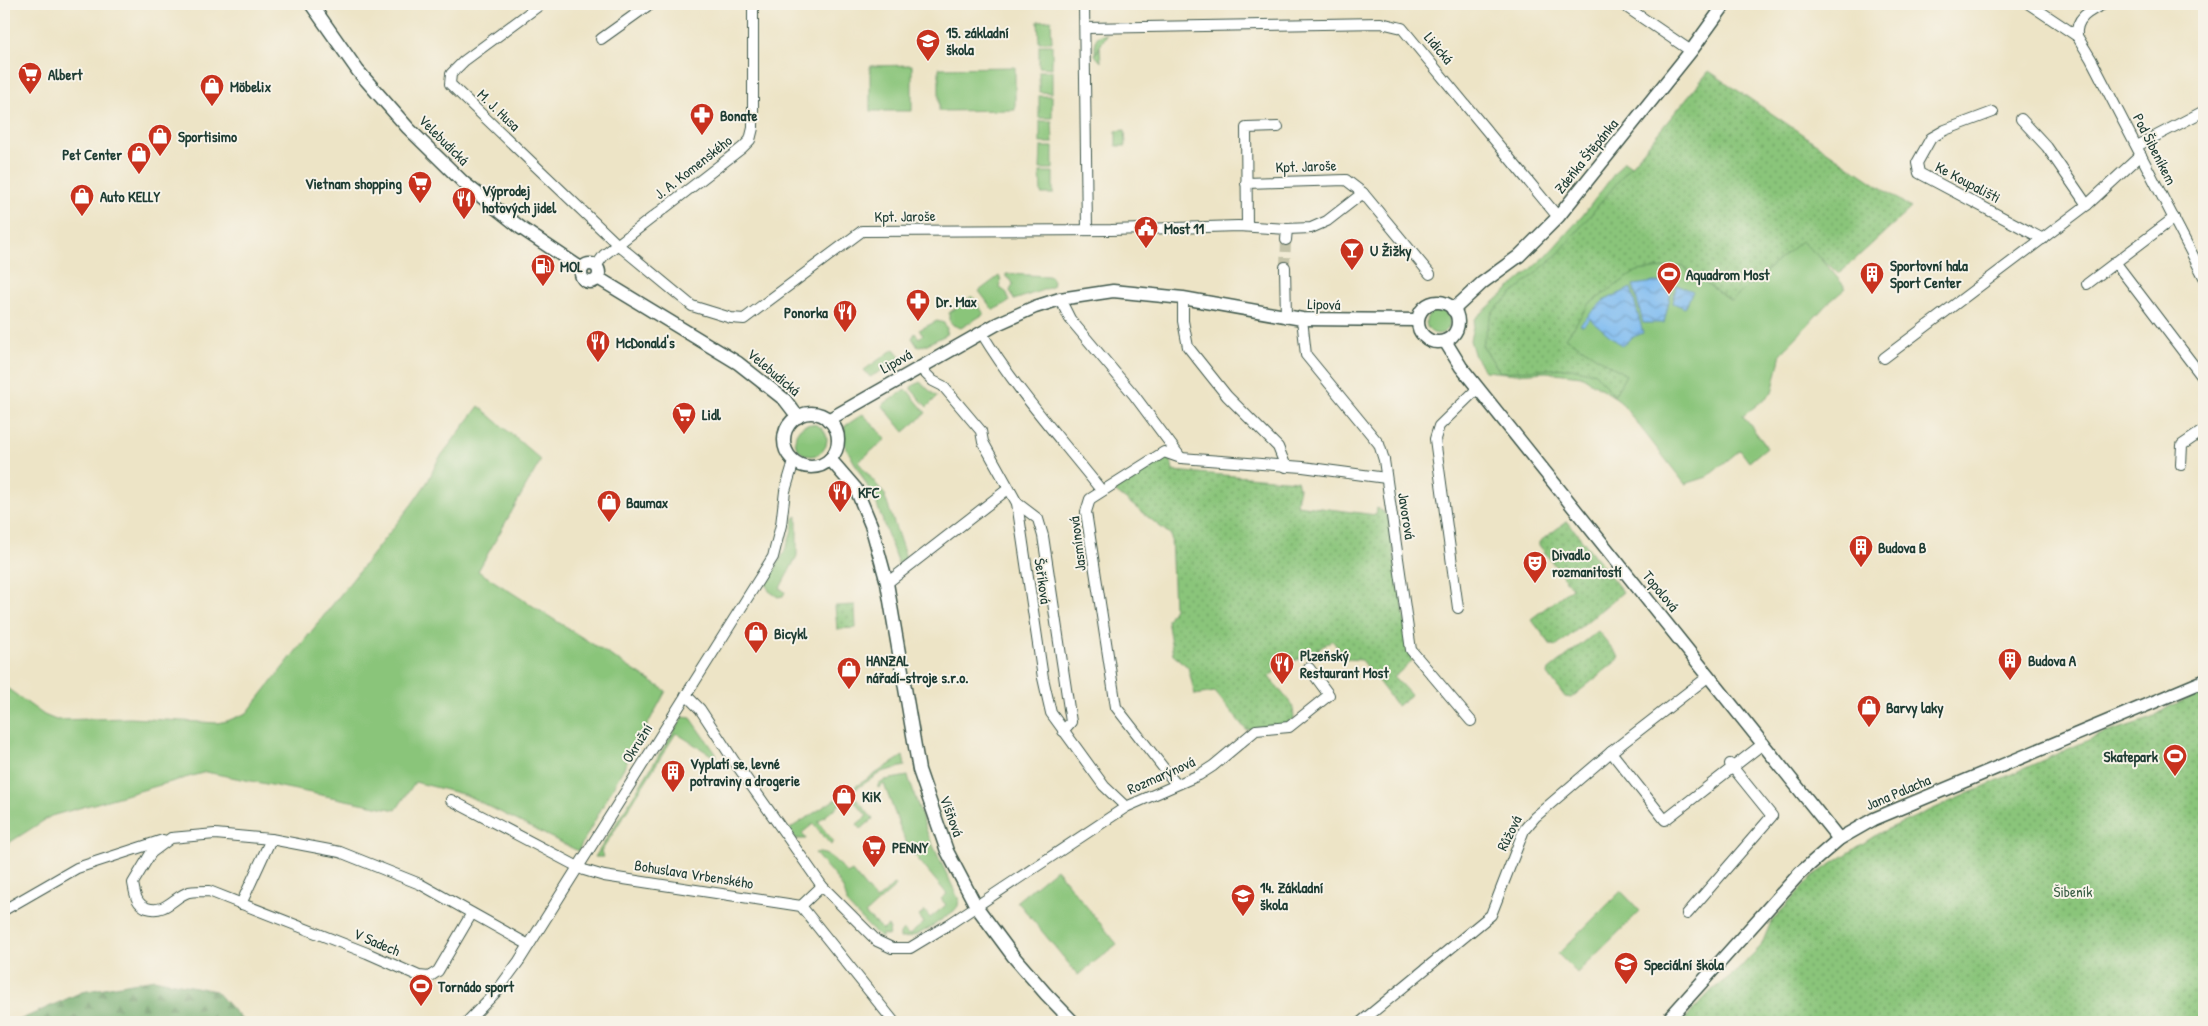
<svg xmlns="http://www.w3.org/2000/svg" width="2208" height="1026" viewBox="0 0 2208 1026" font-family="'Patrick Hand',sans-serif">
<defs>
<pattern id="forest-firs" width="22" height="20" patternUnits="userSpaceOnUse" patternTransform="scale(1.25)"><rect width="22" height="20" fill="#6faa6a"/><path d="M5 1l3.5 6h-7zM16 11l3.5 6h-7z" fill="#5b8c58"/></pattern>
<pattern id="park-dots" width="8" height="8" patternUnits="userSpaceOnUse" patternTransform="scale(1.25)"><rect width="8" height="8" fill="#8ac57a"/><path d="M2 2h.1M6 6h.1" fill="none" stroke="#70a165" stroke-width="1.8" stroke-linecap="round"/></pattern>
<pattern id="water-waves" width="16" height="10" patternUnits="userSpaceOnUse" patternTransform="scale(1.25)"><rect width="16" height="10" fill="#7ebbf1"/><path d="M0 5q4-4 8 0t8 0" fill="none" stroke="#6799c4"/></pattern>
</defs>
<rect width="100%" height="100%" fill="#f7f3e8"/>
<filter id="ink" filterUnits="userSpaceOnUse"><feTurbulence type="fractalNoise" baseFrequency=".02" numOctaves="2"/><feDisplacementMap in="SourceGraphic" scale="10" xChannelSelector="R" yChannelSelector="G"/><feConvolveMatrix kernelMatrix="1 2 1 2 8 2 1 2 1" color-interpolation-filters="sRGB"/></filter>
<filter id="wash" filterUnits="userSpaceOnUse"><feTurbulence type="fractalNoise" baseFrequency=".0096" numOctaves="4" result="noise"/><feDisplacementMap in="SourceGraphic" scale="20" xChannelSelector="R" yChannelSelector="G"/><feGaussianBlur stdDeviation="1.12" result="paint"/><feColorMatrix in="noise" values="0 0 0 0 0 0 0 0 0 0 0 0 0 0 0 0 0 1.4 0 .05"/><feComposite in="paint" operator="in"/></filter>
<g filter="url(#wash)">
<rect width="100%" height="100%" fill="#ede4c6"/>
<!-- grass -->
<g fill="#8ac57a" stroke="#548157">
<path d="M 1051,20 L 1052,42 L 1039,42 L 1038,21 Z"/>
<path d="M 1107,34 L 1096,53 L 1100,47 L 1101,62 L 1095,55 L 1095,41 L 1098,36 Z"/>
<path d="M 1039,45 L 1052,45 L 1052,68 L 1039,67 Z"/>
<path d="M 912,65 L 912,111 L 870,111 L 870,66 Z"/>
<path d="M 1015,67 L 1015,110 L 939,111 L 939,68 Z"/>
<path d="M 1039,71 L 1052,71 L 1052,93 L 1039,92 Z"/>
<rect x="1039" y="96" width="13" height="22"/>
<path d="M 1040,121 L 1052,121 L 1053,143 L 1040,143 Z"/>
<path d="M 1125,130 L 1126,146 L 1116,146 L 1116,131 Z"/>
<path d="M 1041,147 L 1053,147 L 1053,169 L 1040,169 Z"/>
<path d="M 1624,161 L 1650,179 L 1808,243 L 1846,288 L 1826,305 L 1781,354 L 1772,393 L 1743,416 L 1767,447 L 1749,462 L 1740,450 L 1707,477 L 1685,484 L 1618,399 L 1581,376 L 1546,372 L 1516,374 L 1485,371 L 1475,357 L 1470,340 L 1475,319 L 1546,256 L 1583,215 Z"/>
<path d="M 1040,172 L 1053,172 L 1053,194 L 1041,194 Z"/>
<path d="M 1006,274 L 1048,276 L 1051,277 L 1053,282 L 1052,287 L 1014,300 L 1010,291 L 1013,284 L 1011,280 L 1006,277 Z"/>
<path d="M 999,276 L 1001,280 L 999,287 L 1007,293 L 1009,302 L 993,310 L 979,291 Z"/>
<path d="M 972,296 L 984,314 L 961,328 L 953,325 L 949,320 L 949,313 Z"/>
<circle cx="1438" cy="322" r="12"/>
<path d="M 937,321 L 944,323 L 947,329 L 946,335 L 923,346 L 922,345 L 918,347 L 912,338 L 915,333 L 919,338 L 923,335 L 919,330 Z"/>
<path d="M 894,349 L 900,356 L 899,361 L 870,377 L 864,370 Z"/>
<path d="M 920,382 L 937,397 L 927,407 L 911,389 L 911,387 Z"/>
<path d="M 905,390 L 908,391 L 926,413 L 904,432 L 882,405 Z"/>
<path d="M 479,406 L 541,460 L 478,571 L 666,691 L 578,851 L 466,795 L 415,782 L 396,810 L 206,772 L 51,816 L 4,846 L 4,686 L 44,715 L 56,720 L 130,718 L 217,723 L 227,721 L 247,713 L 412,504 L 428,481 L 438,460 Z"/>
<path d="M 863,414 L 886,439 L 858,462 L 886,496 L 885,497 L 906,558 L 898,564 L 876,502 L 842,440 L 845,426 Z"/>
<circle cx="811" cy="440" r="16"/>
<path d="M 797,516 L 797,556 L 780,588 L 785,592 L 783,596 L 778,597 L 769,591 L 766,584 C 779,563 791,544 794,518 Z"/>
<path d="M 683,717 L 691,718 L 717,755 L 716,758 L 676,733 L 601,852 L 604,857 L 595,857 Z"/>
<path d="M 903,756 L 905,766 L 882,772 L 851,792 L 873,819 L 861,829 L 857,824 L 867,816 L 850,796 L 818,822 L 834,842 L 831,845 L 813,824 L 802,833 L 806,839 L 795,839 L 789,829 Z"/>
<path d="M 908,776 L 928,835 L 959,900 L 958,906 L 954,911 C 939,921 918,939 900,938 L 900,934 L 903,930 L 909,935 L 924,923 L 919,916 L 925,911 L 930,918 L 946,905 L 941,899 L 947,894 L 907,846 L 884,784 L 878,788 L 878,785 L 885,780 Z"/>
<path d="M 815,853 C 831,852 837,863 847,874 L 852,871 L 876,900 L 895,884 L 896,886 L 865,914 L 883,930 L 888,926 L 890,930 L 888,936 L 882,934 L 882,938 L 871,929 L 847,904 C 847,885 825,867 815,853 Z"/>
<path d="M 1056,869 L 1117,944 L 1078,975 L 1017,901 Z"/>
<path d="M 1621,891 L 1640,911 L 1577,973 L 1558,954 Z"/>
</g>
<!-- forest -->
<path fill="url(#forest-firs)" stroke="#47744f" d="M 154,979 L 216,991 L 244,1022 L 15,1022 L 82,992 Z"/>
<!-- park -->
<g fill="url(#park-dots)" stroke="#548157">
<path d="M 1709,71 L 1911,208 L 1839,274 L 1801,241 L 1731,301 L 1682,266 L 1637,271 L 1589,304 L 1566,338 L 1626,375 L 1614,396 L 1595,373 L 1570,368 L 1500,372 L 1482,345 L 1492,312 L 1560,252 Z"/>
<path d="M 1162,457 L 1171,459 L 1173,471 L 1297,481 L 1299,487 L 1297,505 L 1376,515 L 1377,508 L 1383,511 L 1388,518 L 1412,661 L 1394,677 L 1411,695 L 1397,706 L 1362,660 L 1346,659 L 1332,640 C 1317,650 1304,661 1285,662 L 1269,677 L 1293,706 L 1294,719 L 1281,725 L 1246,730 L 1215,692 L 1195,695 L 1188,667 L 1173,655 L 1167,620 L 1174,608 L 1171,535 L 1112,489 Z"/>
<path d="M 1566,522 L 1568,522 L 1623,592 L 1557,646 L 1551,645 L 1531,619 L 1572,588 L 1539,545 L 1539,542 Z"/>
<path d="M 855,605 L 856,628 L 837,629 L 835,606 Z"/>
<path d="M 1598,631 L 1620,658 L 1571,698 L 1565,697 L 1548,674 L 1549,670 Z"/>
<path d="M 2204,692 L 2204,1022 L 1682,1022 L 1712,990 L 1737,971 L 1761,946 L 1771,922 L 1813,876 L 1879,833 L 2102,734 L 2150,719 L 2170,706 Z"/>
</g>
<!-- water -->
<g fill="url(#water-waves)" stroke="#4e7c92">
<path d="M 1655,282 L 1673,284 L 1664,323 L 1643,323 L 1633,285 Z"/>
<path d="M 1676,285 L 1693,291 L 1685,308 L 1673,303 Z"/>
<path d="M 1631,288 L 1643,333 L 1631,338 L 1622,346 L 1590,319 L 1583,326 L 1580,324 L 1603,301 Z"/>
</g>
</g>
<g filter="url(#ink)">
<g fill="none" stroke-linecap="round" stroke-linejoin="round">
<!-- minor-tunnel -->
<path stroke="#c4c3a9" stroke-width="10" stroke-dasharray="10 5" stroke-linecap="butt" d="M 1285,267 L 1286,240"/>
<defs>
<g id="minor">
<path d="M 541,4 L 464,61 L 451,74 L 450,84 L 617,244 L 692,306 L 731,318 L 744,319 L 862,231 L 1111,230 L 1238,226 L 1287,229 L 1311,228 L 1327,221 L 1363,193 L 1430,274"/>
<path d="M 1084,4 L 1087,230"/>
<path d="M 1622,4 L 1691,51"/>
<path d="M 2029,4 L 2077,36 L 2091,59 L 2204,277"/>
<path d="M 1086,28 L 1381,23 L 1402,28 L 1558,217"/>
<path d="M 2077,36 C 2075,18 2089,11 2104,4"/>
<path d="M 601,39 L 650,4"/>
<path d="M 1993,112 L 1945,130 L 1931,138 L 1917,163 L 1919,173 L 2043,239"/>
<path d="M 2021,119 L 2047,147 L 2087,205"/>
<path d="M 2137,146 L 2204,111"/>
<path d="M 1246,183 L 1346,180 L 1363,193"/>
<path d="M 1247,226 L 1246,128 L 1278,127"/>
<path d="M 1286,240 L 1287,229"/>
<path d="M 2115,262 L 2204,379"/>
<path d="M 596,266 L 604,255 L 742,148 L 750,140 L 753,128 L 753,4"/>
<path d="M 1285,267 L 1286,318"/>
<path d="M 2087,284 L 2174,218"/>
<path d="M 1183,298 L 1183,321 L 1188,347 L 1227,396 L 1278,447 L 1286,467"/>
<path d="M 1060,299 L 1070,319 L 1134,395 L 1181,458"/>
<path d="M 1302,319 L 1306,355 L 1379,444 L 1384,460 L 1411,650 L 1471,721"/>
<path d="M 981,332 C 1015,389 1060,438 1101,490"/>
<path d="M 1884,358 L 2087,205 L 2141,155"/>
<path d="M 919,367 L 933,381 L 943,386 L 981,431 L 983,442 L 1017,503 L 1043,678 L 1051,713 L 1104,786 L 1126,807"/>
<path d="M 2181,465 L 2182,445 L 2204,430"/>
<path d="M 1017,503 L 1038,519 L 1043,536 L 1071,722 L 1063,731"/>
<path d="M 887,583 L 1008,489"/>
<path d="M 1458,608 L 1435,439 L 1439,426 L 1478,388"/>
<path d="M 686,695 L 700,709 L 734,761 L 822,886 L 877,941 L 892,948 L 910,948 L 948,925 L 1126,807 L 1199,775 L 1213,766 L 1256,730 L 1289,727 L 1329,695 L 1309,668"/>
<path d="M 1611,752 L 1665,820 L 1764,743"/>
<path d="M 1176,784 L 1116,707 L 1086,512 L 1090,499 L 1164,452 L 1181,458 L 1303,467 L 1386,478"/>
<path d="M 451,800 L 584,870 L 604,876 L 801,906 L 894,1022"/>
<path d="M 241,904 L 271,839"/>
<path d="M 801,906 L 822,886"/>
<path d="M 4,910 L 77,868 L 163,840"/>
<path d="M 472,913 L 438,971 L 429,977 L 419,976 L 367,953 L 209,891 C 203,891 195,891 189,892 C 174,896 166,914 147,908 C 136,904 135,894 133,883 L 151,853 L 171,838 L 215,834 L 271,839 L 340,852 L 420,884 L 529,945"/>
<path d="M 1687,914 L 1772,816 L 1730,764"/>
<path d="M 467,1022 L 497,991 L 519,961 L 773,557 L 781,525 L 785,491 L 794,461"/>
<path d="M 1361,1022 L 1491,915 L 1524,830 L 1535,817 L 1611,752 L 1709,676"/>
</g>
<g id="tertiary">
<path d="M 311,4 L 358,71 L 408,128 L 464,183 L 521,228 L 582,269"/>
<circle cx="590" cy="273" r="9"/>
<path d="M 598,278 L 738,363 L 785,400 L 798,417"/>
<circle cx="1438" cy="322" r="20"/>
<path d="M 1453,310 L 1482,283 L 1519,256 L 1558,217 L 1691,51 L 1725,4"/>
<path d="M 1445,341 L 1461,367 L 1839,839"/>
<circle cx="811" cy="440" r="27"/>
<path d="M 828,420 L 997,324 L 1035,307 L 1060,299 L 1113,291 L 1183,298 L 1302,319 L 1418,320"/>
<path d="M 830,459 L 856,489 L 871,525 L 887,583 L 919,770 L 947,851 L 976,906 L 1013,956 L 1046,994 L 1073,1022"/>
<path d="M 1666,1022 L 1800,873 L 1839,839 L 1874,819 L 2204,681"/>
</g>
</defs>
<!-- minor casing -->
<use href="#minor" stroke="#3e564a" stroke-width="12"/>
<!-- tertiary casing -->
<use href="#tertiary" stroke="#3e564a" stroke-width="15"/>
<!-- minor -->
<use href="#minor" stroke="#fff" stroke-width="10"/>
<!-- tertiary -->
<use href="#tertiary" stroke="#fff" stroke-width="12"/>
</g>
</g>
<!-- icons -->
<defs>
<symbol id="school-pin" viewBox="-11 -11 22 30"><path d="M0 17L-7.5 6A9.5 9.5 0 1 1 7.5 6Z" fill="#c8321e" stroke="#f7f3e8"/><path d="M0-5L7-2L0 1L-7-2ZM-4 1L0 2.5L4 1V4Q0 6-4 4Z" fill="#fff"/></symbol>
<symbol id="supermarket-pin" viewBox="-11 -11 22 30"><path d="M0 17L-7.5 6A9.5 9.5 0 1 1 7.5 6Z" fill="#c8321e" stroke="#f7f3e8"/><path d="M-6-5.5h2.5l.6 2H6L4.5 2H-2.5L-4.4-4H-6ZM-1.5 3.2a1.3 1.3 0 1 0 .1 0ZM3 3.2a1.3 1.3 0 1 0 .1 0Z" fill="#fff"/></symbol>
<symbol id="shop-pin" viewBox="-11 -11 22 30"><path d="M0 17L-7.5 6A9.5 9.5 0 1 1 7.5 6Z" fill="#c8321e" stroke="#f7f3e8"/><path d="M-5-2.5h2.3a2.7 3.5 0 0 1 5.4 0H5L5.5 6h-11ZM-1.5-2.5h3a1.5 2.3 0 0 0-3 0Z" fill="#fff"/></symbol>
<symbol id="pharmacy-pin" viewBox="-11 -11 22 30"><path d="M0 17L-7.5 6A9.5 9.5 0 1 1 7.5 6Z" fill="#c8321e" stroke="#f7f3e8"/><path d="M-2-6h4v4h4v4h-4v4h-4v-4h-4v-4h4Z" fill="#fff"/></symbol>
<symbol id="restaurant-pin" viewBox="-11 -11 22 30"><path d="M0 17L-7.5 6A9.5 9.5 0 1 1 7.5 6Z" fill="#c8321e" stroke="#f7f3e8"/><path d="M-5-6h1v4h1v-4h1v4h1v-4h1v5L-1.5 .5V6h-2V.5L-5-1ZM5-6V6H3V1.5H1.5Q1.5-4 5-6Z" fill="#fff"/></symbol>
<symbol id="civic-pin" viewBox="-11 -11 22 30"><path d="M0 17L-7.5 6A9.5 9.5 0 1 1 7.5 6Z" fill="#c8321e" stroke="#f7f3e8"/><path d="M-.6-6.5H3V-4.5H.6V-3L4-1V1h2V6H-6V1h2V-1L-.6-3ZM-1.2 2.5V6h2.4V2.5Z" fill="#fff"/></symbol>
<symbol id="bar-pin" viewBox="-11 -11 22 30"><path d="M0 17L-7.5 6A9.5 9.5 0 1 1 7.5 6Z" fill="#c8321e" stroke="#f7f3e8"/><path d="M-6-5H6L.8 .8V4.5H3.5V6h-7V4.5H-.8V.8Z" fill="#fff"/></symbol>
<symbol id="fuel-pin" viewBox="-11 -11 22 30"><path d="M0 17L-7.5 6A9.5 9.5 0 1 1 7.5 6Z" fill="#c8321e" stroke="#f7f3e8"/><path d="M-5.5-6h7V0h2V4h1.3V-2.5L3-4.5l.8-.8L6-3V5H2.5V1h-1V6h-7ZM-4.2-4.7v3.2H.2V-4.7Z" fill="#fff"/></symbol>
<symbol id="stadium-pin" viewBox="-11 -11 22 30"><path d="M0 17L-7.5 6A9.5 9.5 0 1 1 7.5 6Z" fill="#c8321e" stroke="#f7f3e8"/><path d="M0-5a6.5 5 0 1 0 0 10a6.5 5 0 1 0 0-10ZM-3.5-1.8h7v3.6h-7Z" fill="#fff"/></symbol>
<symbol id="building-pin" viewBox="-11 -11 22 30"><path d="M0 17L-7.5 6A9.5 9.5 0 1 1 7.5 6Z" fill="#c8321e" stroke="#f7f3e8"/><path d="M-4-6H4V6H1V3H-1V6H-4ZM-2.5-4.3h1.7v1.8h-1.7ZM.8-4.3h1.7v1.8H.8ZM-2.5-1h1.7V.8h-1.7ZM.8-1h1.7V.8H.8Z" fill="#fff"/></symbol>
<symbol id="theatre-pin" viewBox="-11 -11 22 30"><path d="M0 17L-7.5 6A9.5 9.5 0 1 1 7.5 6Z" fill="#c8321e" stroke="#f7f3e8"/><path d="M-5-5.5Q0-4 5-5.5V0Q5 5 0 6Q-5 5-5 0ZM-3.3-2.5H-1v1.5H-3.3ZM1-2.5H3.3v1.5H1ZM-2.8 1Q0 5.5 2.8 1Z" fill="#fff"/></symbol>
</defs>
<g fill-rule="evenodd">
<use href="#school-pin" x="914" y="27" width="28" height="38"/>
<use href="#supermarket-pin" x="16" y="60" width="28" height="38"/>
<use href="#shop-pin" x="198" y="72" width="28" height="38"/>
<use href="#pharmacy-pin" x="688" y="101" width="28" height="38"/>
<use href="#shop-pin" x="146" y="122" width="28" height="38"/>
<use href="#shop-pin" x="125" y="140" width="28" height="38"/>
<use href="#supermarket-pin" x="406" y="169" width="28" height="38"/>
<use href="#shop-pin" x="68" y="182" width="28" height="38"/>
<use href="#restaurant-pin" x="450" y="185" width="28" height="38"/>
<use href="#civic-pin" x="1132" y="214" width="28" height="38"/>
<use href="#bar-pin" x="1338" y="236" width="28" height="38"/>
<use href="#fuel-pin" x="529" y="252" width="28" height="38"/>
<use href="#stadium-pin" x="1655" y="260" width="28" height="38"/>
<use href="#building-pin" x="1858" y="260" width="28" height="38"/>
<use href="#pharmacy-pin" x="904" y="287" width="28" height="38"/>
<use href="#restaurant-pin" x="831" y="298" width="28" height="38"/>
<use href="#restaurant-pin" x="584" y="328" width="28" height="38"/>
<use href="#supermarket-pin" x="670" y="400" width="28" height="38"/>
<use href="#restaurant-pin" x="826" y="478" width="28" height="38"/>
<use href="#shop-pin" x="595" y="488" width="28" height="38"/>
<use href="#building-pin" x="1847" y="533" width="28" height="38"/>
<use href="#theatre-pin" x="1521" y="549" width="28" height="38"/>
<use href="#shop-pin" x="742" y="619" width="28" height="38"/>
<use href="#building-pin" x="1996" y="646" width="28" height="38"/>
<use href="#restaurant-pin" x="1268" y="650" width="28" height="38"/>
<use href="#shop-pin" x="835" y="655" width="28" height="38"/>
<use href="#shop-pin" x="1855" y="693" width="28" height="38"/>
<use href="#stadium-pin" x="2161" y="742" width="28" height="38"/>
<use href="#building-pin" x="659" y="758" width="28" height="38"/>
<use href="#shop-pin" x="830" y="782" width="28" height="38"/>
<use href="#supermarket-pin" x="860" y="833" width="28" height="38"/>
<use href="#school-pin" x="1229" y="882" width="28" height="38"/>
<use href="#school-pin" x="1612" y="950" width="28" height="38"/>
<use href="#stadium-pin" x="407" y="972" width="28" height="38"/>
</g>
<g text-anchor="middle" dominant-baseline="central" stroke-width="4" stroke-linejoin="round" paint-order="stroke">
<!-- poi labels -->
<g font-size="15" font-weight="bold" fill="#1f3d34" stroke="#f7f3e8" text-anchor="start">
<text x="946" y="32">15. základní<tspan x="946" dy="17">škola</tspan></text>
<text x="48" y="74">Albert</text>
<text x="230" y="86">Möbelix</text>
<text x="720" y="115">Bonate</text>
<text x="178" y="136">Sportisimo</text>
<text x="122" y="154" text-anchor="end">Pet Center</text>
<text x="402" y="183" text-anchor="end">Vietnam shopping</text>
<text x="482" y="190">Výprodej<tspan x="482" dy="17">hotových jidel</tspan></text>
<text x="100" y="196">Auto KELLY</text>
<text x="1164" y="228">Most 11</text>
<text x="1370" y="250">U Žižky</text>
<text x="1890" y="265">Sportovní hala<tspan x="1890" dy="17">Sport Center</tspan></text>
<text x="560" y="266">MOL</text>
<text x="1686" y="274">Aquadrom Most</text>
<text x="936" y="301">Dr. Max</text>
<text x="828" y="312" text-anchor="end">Ponorka</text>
<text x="616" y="342">McDonald's</text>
<text x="702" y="414">Lidl</text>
<text x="858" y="492">KFC</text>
<text x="626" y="502">Baumax</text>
<text x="1878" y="547">Budova B</text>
<text x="1552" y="554">Divadlo<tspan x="1552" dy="17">rozmanitostí</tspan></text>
<text x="774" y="633">Bicykl</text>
<text x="1300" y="655">Plzeňský<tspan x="1300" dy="17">Restaurant Most</tspan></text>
<text x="866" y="660">HANZAL<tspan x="866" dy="17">nářadí-stroje s.r.o.</tspan></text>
<text x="2028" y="660">Budova A</text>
<text x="1886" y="707">Barvy laky</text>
<text x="2158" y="756" text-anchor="end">Skatepark</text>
<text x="690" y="763">Vyplatí se, levné<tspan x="690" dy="17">potraviny a drogerie</tspan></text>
<text x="862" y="796">KiK</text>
<text x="892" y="847">PENNY</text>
<text x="1260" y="887">14. Základní<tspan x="1260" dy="17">škola</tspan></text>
<text x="1644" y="964">Speciální škola</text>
<text x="438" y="986">Tornádo sport</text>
</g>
<!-- street labels -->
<g font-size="15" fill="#1f3d34" stroke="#f7f3e8">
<text transform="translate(1439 48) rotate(50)">Lidická</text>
<text transform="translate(499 110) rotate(44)">M. J. Husa</text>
<text transform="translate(444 140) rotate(45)">Velebudická</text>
<text transform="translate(2155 149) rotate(63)">Pod Šibeníkem</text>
<text transform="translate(1586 156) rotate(-51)">Zdeňka Štěpánka</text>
<text transform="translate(1306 166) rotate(-2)">Kpt. Jaroše</text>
<text transform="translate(693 167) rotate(-38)">J. A. Komenského</text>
<text transform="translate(1968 182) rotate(28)">Ke Koupališti</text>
<text transform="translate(905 216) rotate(-1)">Kpt. Jaroše</text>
<text transform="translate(1324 304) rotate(2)">Lipová</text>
<text transform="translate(896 361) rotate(-29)">Lipová</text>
<text transform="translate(774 372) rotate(40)">Velebudická</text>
<text transform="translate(1407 516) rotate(81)">Javorová</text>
<text transform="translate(1077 544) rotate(-97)">Jasmínová</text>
<text transform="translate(1043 581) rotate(82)">Šeříková</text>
<text transform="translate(1661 591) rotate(51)">Topolová</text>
<text transform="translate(637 743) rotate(-58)">Okružní</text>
<text transform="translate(1161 775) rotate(-24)">Rozmarýnová</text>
<text transform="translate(1898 792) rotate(-23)">Jana Palacha</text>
<text transform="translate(952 816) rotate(70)">Višňová</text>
<text transform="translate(1509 833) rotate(-64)">Růžová</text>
<text transform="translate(694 874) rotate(9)">Bohuslava Vrbenského</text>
<text transform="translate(377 942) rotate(23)">V Sadech</text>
</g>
<!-- park labels -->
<g font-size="15" fill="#3a5f46" stroke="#f7f3e8">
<text x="2073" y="891">Šibeník</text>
</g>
</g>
<!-- margin -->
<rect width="2208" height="1026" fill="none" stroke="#f7f3e8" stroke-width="20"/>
</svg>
